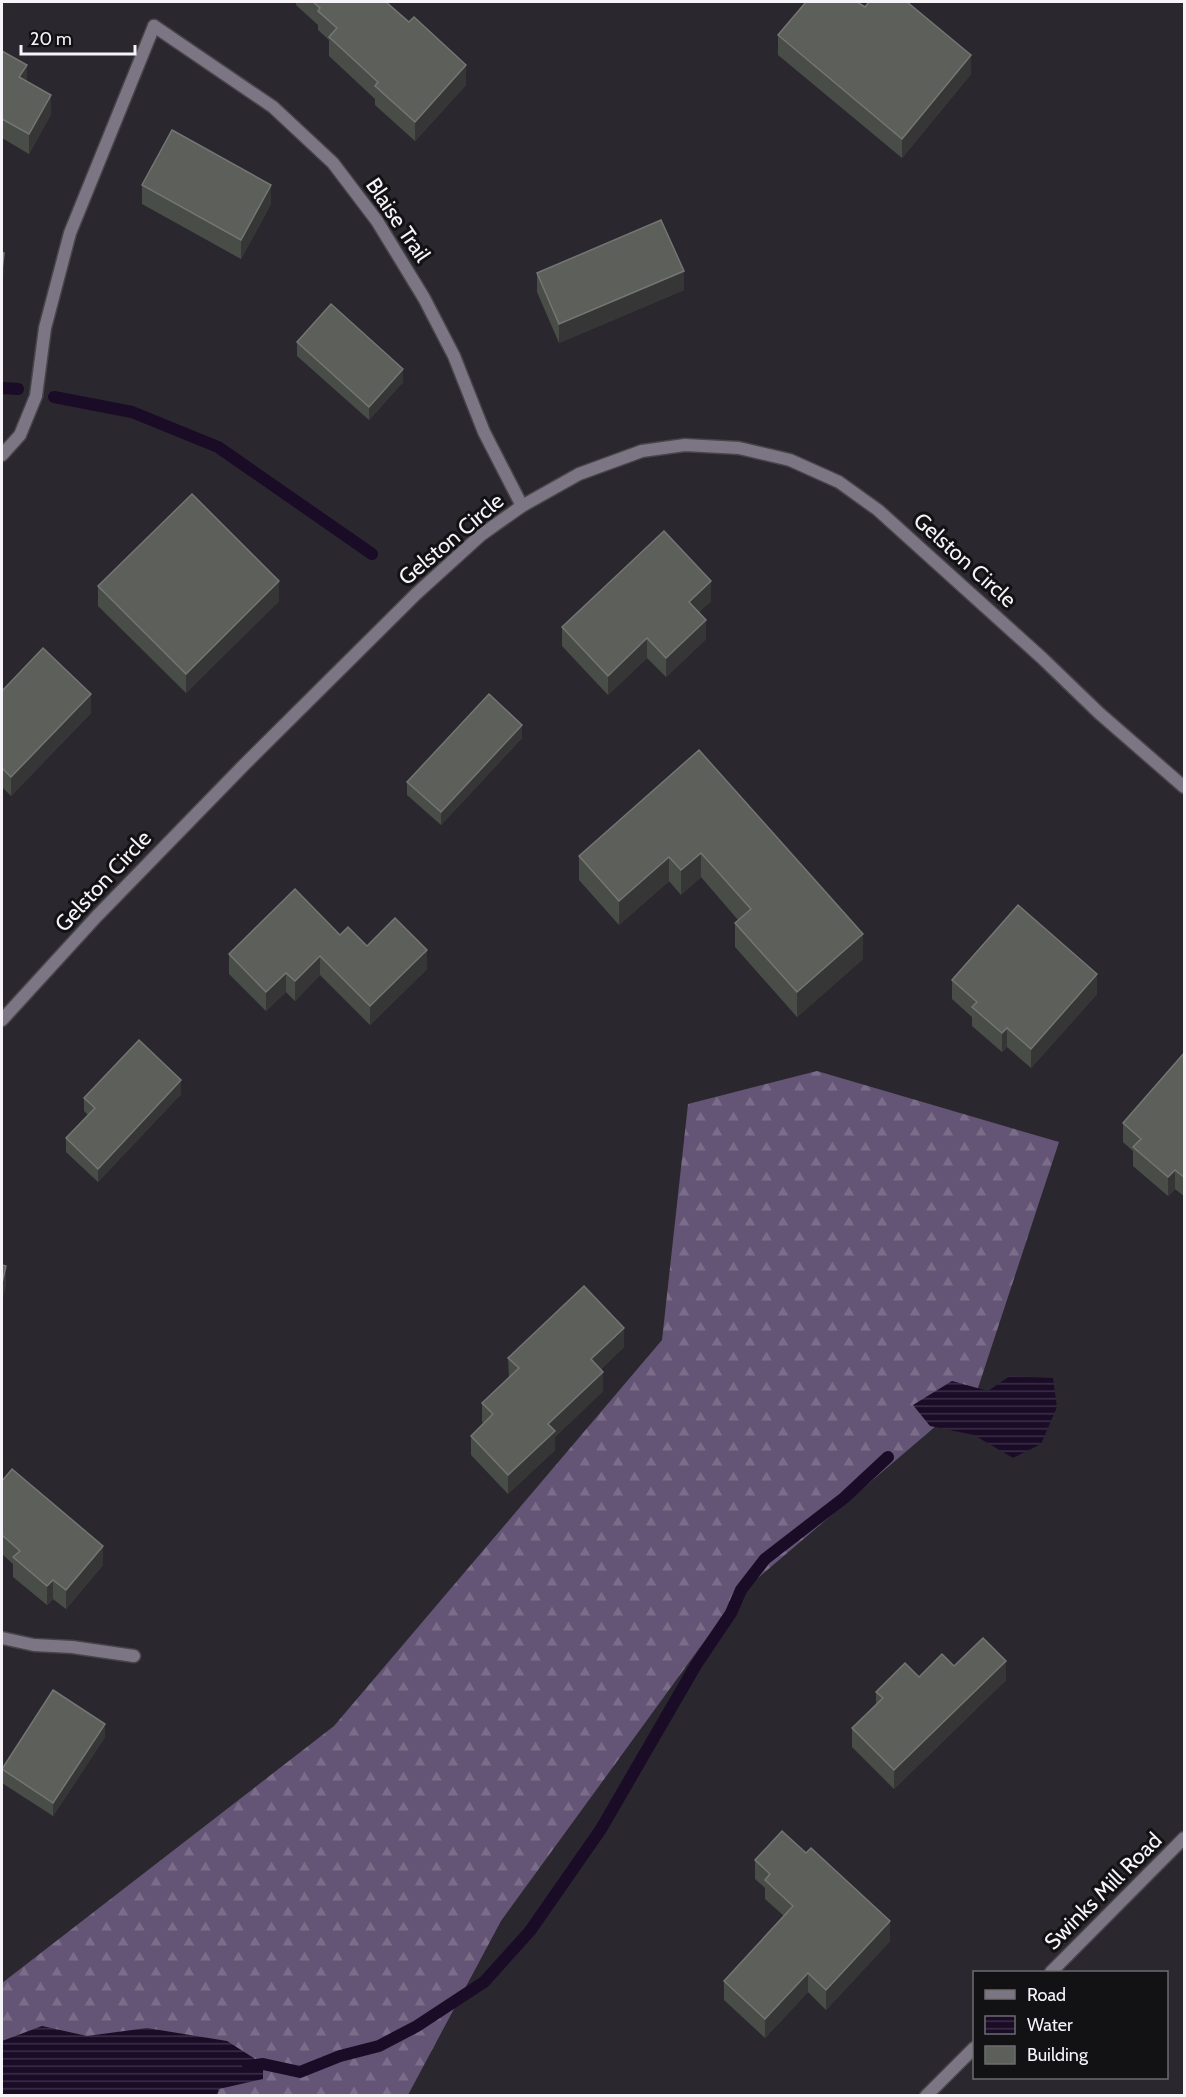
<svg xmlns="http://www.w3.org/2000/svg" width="1186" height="2097" viewBox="0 0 1186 2097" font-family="Cabin,sans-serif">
<defs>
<pattern id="forest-firs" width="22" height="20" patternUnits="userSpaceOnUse" patternTransform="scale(1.5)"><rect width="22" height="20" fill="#645475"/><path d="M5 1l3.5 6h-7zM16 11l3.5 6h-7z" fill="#7b6d89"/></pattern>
<pattern id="water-rules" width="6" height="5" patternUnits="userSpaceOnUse" patternTransform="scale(1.5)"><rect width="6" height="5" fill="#1a0b27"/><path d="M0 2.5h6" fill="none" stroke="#3c2f47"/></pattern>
</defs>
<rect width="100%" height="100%" fill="#2a272e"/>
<!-- forest -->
<path fill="url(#forest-firs)" d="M 817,1071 L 1059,1142 L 977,1391 L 738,1595 L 501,1921 L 408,2095 L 2,2096 L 2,1983 L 334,1726 L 662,1340 L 688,1104 Z"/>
<!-- water -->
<g fill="url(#water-rules)">
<path d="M 1010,1376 L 1053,1378 L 1057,1407 L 1041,1444 L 1013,1458 L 974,1435 L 930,1426 L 913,1405 L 952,1381 L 988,1391 Z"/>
<path d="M 42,2026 L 87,2036 L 147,2028 L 227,2041 L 263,2064 L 263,2079 L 219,2089 L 217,2095 L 2,2095 L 2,2041 Z"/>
</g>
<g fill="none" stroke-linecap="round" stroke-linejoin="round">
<!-- stream -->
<g stroke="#1a0b27" stroke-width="12">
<path d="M 2,388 L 18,389"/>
<path d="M 54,397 L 132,412 L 218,447 L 372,554"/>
<path d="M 248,2066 L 263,2064 L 300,2072 L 340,2056 L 379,2046 L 417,2026 L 484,1982 L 530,1931 L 601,1829 L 696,1665 L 731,1613 L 741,1590 L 765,1559 L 844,1498 L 888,1457"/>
</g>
<defs>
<g id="service">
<path d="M 2,455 L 20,435 L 36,396 L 45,328 L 70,233 L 154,26"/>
<path d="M 2,1638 L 34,1645 L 72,1647 L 134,1656"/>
</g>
<g id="minor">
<path d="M 154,26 L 273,107 L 333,163 L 377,221 L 424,298 L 454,356 L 484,432 L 522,506"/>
<path d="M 2,1020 L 97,916 L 244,765 L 416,594 L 481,535 L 522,506 L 579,474 L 642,451 L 685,445 L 739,448 L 790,460 L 839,482 L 878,510 L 1042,658 L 1099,713 L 1184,787"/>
</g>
<g id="tertiary">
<path d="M 1051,1972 L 1184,1838"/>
<path d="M 926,2096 L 974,2048"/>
</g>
</defs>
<!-- service casing -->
<use href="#service" stroke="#47444a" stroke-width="15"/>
<!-- minor casing -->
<use href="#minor" stroke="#47444a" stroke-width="15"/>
<!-- tertiary casing -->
<use href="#tertiary" stroke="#47444a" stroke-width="15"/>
<!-- service -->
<use href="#service" stroke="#7c7584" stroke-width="12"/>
<!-- minor -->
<use href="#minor" stroke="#7c7584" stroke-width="12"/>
<!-- tertiary -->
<use href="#tertiary" stroke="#7c7584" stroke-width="12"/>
</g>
<!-- wall -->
<g fill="#494d47">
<path d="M 296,2 L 386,2 L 466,85 L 415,141 L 375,105 L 375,99 L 329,56 L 329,40 L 318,30 L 318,25 L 296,5 Z"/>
<path d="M 865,7 L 971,74 L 902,158 L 778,55 L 778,35 Z"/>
<path d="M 2,51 L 27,81 L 51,114 L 29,154 L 2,138 Z"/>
<path d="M 142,185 L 271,204 L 241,259 L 142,204 Z"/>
<path d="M 537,273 L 684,290 L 559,343 L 537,292 Z"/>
<path d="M 297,342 L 403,382 L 369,420 L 297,356 Z"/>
<path d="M 98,586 L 279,601 L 186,693 L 98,606 Z"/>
<path d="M 711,601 L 699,612 L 706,639 L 666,677 L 647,658 L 608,695 L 562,646 L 562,627 Z"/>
<path d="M 2,691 L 91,713 L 11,796 L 2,787 Z"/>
<path d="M 522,738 L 441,825 L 407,795 L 407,782 Z"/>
<path d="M 699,750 L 863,959 L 797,1017 L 735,947 L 735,923 L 738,920 L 701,877 L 681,895 L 669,881 L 619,925 L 579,880 L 579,856 Z"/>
<path d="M 340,935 L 427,969 L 370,1025 L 320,975 L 295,1001 L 286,992 L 266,1011 L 229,974 L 229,954 Z"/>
<path d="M 952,980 L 1097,994 L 1031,1068 L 1007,1047 L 1002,1052 L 972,1026 L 972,1017 L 952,999 Z"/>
<path d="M 1185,1052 L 1185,1197 L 1175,1189 L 1168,1196 L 1133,1166 L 1133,1151 L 1123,1142 L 1123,1123 Z"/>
<path d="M 181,1094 L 98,1182 L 66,1152 L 66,1138 L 88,1115 L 84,1111 L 84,1098 Z"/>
<path d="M 624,1347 L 601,1369 L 603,1391 L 555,1437 L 555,1450 L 508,1494 L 471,1455 L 471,1436 L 484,1423 L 482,1422 L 482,1403 L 509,1378 L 508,1358 Z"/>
<path d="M 2,1481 L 103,1565 L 66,1609 L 53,1599 L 47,1605 L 13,1577 L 13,1564 L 2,1554 Z"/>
<path d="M 954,1666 L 1006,1680 L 894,1789 L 852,1747 L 852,1728 L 876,1705 L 876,1692 L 919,1677 Z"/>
<path d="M 105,1737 L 53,1816 L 2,1783 L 2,1769 Z"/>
<path d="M 755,1860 L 890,1941 L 826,2010 L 808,1992 L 765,2038 L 724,2000 L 724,1981 L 784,1916 L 765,1899 L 765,1888 L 755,1879 Z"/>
</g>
<!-- shaded-wall -->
<g fill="#353635">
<path d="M 971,55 L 971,74 L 902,158 L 902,139 Z"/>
<path d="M 27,65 L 27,85 L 19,77 Z"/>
<path d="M 466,65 L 466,85 L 415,141 L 415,122 Z"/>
<path d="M 51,95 L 51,114 L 29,154 L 29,134 Z"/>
<path d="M 271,185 L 271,204 L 241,259 L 241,240 Z"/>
<path d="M 4,253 L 4,272 L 2,290 L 2,271 Z"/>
<path d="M 684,271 L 684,290 L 559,343 L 559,324 Z"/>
<path d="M 403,369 L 403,382 L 369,420 L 369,407 Z"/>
<path d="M 279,581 L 279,601 L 186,693 L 186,674 Z"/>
<path d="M 711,581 L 711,601 L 689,621 L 689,602 Z"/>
<path d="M 706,620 L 706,639 L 666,677 L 666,658 Z"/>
<path d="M 647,638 L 647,658 L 608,695 L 608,676 Z"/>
<path d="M 91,694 L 91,713 L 11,796 L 11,777 Z"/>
<path d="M 522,725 L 522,738 L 441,825 L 441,812 Z"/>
<path d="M 701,853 L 701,877 L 681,895 L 681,870 Z"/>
<path d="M 669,857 L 669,881 L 619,925 L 619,901 Z"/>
<path d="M 863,934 L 863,959 L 797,1017 L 797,992 Z"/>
<path d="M 427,950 L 427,969 L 370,1025 L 370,1006 Z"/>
<path d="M 320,956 L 320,975 L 295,1001 L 295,981 Z"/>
<path d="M 286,973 L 286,992 L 266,1011 L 266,992 Z"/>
<path d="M 1097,974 L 1097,994 L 1031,1068 L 1031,1049 Z"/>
<path d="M 1007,1028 L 1007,1047 L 1002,1052 L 1002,1033 Z"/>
<path d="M 181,1080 L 181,1094 L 98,1182 L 98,1169 Z"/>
<path d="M 1175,1170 L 1175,1189 L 1168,1196 L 1168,1177 Z"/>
<path d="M 6,1266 L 6,1286 L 2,1302 L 2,1283 Z"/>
<path d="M 624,1328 L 624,1347 L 591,1378 L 591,1359 Z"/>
<path d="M 603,1372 L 603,1391 L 555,1437 L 555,1450 L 508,1494 L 508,1475 L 548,1424 Z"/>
<path d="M 103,1546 L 103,1565 L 66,1609 L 66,1590 Z"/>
<path d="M 53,1580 L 53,1599 L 47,1605 L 47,1586 Z"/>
<path d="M 1006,1661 L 1006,1680 L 894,1789 L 894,1770 Z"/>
<path d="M 105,1724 L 105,1737 L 53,1816 L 53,1803 Z"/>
<path d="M 890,1921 L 890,1941 L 826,2010 L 826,1990 Z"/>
<path d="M 808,1973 L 808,1992 L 765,2038 L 765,2019 Z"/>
</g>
<!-- building -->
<g fill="#5c5f5a" stroke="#747673" stroke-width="1.5">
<path d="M 313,2 L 386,2 L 409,22 L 414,17 L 466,65 L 415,122 L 375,86 L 378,82 L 329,37 L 337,28 L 318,11 L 320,8 Z"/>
<path d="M 806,2 L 857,2 L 865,7 L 869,2 L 907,2 L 971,55 L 902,139 L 778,35 Z"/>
<path d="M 2,51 L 27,65 L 19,77 L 51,95 L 29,134 L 2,119 Z"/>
<path d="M 172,130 L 271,185 L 241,240 L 142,185 Z"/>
<path d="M 661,220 L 684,271 L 559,324 L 537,273 Z"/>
<path d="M 2,253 L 4,253 L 2,271 Z"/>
<path d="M 331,304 L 403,369 L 369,407 L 297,342 Z"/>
<path d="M 192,494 L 279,581 L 186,674 L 98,586 Z"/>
<path d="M 664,531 L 711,581 L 689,602 L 706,620 L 666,658 L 647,638 L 608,676 L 562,627 Z"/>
<path d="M 43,648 L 91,694 L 11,777 L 2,768 L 2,691 Z"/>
<path d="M 489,694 L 522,725 L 441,812 L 407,782 Z"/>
<path d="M 699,750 L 863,934 L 797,992 L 735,923 L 751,909 L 701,853 L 681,870 L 669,857 L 619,901 L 579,856 Z"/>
<path d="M 295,889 L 340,935 L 348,927 L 367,946 L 395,918 L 427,950 L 370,1006 L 320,956 L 295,981 L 286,973 L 266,992 L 229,954 Z"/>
<path d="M 1018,905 L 1097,974 L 1031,1049 L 1007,1028 L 1002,1033 L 972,1007 L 977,1002 L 952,980 Z"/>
<path d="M 139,1040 L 181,1080 L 98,1169 L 66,1138 L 95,1108 L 84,1098 Z"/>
<path d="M 1185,1052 L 1185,1178 L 1175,1170 L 1168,1177 L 1133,1147 L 1141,1139 L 1123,1123 Z"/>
<path d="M 2,1265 L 6,1266 L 2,1283 Z"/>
<path d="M 584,1286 L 624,1328 L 591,1359 L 603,1372 L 548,1424 L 555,1431 L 508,1475 L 471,1436 L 493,1414 L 482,1403 L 519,1368 L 508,1358 Z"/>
<path d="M 12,1469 L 103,1546 L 66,1590 L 53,1580 L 47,1586 L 13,1557 L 20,1551 L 2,1535 L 2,1481 Z"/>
<path d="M 983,1638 L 1006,1661 L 894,1770 L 852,1728 L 883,1698 L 876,1692 L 905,1663 L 919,1677 L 942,1654 L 954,1666 Z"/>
<path d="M 53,1690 L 105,1724 L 53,1803 L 2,1769 Z"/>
<path d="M 782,1831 L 806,1853 L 811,1848 L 890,1921 L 826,1990 L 808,1973 L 765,2019 L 724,1981 L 793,1906 L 765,1880 L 770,1874 L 755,1860 Z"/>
</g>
<g text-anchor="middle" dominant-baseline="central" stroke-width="6" stroke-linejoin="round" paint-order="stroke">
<!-- street labels -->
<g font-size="22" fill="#f6f4f8" stroke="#121114">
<text transform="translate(398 220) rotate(56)">Blaise Trail</text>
<text transform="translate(451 539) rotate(-40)">Gelston Circle</text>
<text transform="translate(965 560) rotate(42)">Gelston Circle</text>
<text transform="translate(103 881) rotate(-47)">Gelston Circle</text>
<text transform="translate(1103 1891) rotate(-45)">Swinks Mill Road</text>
</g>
</g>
<!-- border -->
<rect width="1186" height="2097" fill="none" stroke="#f6f4f8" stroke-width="6"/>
<!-- legend -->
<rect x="973" y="1971" width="195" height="108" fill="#121114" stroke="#6d6c6f" stroke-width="1.5"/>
<rect x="985" y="1990" width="30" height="9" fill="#7c7584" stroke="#6d6c6f" stroke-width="1.5"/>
<text x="1027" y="2001" font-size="18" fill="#f6f4f8">Road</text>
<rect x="985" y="2016" width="30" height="18" fill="url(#water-rules)" stroke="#6d6c6f" stroke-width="1.5"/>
<text x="1027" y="2031" font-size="18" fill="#f6f4f8">Water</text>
<rect x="985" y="2046" width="30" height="18" fill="#5c5f5a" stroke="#6d6c6f" stroke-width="1.5"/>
<text x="1027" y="2061" font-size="18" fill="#f6f4f8">Building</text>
<!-- scale -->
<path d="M21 45v9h114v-9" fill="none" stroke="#f6f4f8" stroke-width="3"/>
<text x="30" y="45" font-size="18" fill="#f6f4f8" stroke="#121114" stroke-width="4.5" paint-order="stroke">20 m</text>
</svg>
